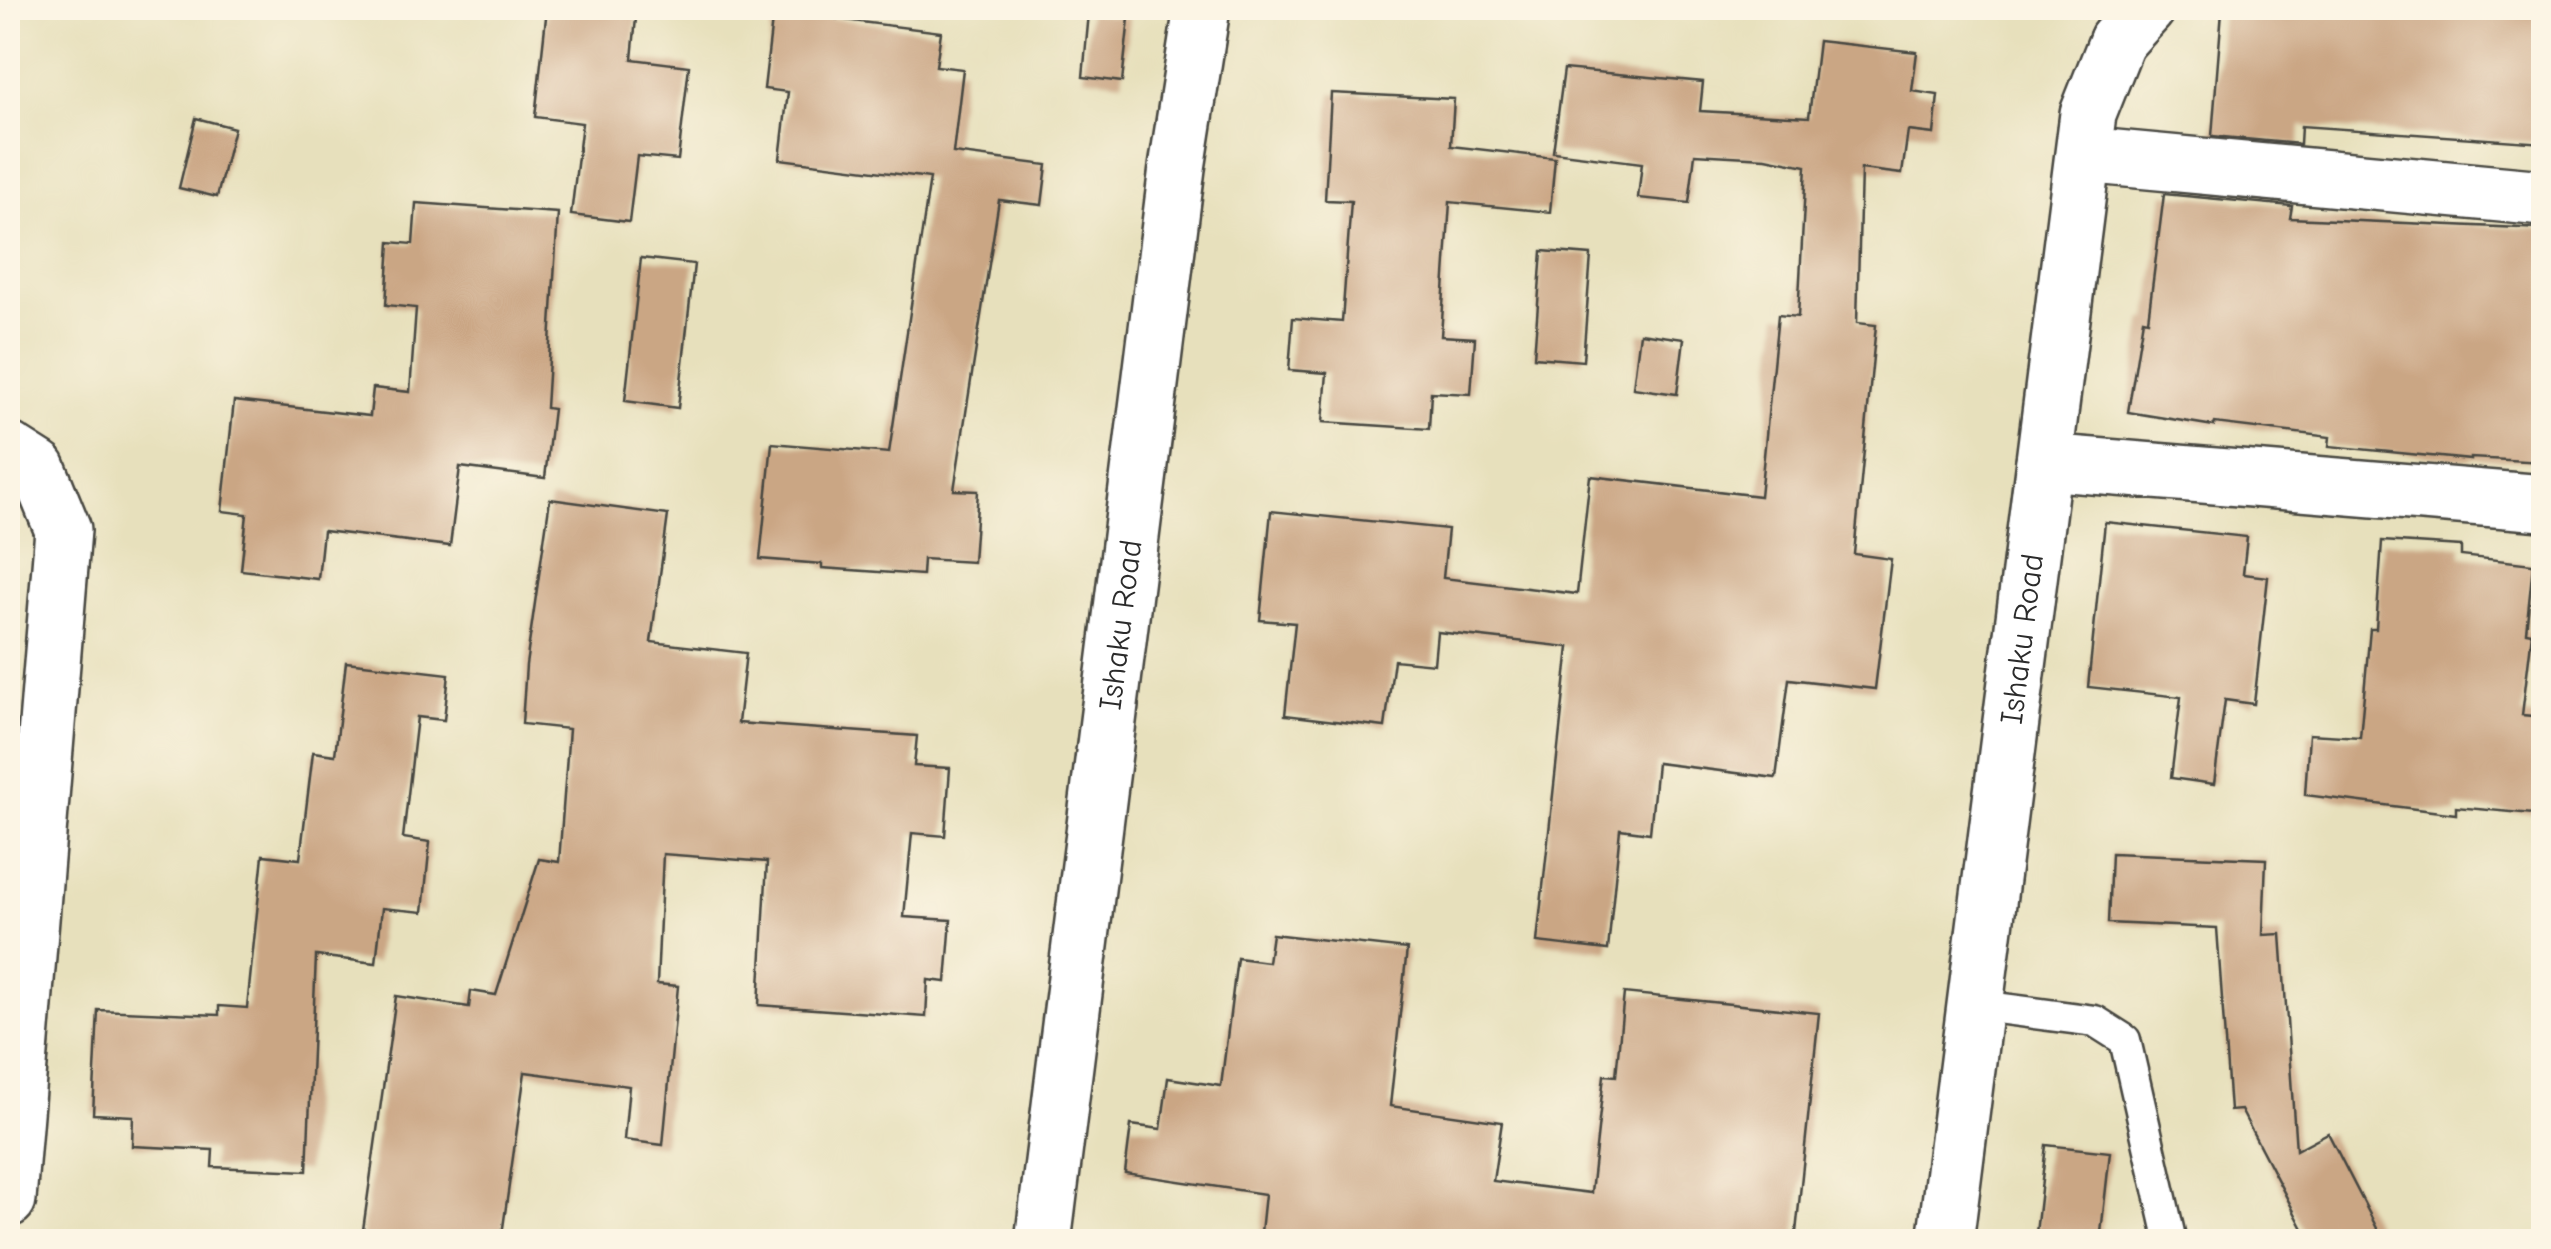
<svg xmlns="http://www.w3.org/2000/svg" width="2551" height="1249" viewBox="0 0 2551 1249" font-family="'Comic Neue',sans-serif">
<rect width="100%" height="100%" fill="#fcf5e5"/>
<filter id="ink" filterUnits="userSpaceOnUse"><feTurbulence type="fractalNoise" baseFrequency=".01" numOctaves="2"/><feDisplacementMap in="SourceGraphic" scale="20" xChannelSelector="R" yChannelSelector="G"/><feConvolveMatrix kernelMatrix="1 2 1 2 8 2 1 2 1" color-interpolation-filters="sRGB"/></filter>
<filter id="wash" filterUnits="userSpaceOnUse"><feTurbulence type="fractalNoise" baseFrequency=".0048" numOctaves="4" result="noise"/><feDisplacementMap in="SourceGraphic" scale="40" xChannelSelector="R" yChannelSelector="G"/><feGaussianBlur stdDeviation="2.25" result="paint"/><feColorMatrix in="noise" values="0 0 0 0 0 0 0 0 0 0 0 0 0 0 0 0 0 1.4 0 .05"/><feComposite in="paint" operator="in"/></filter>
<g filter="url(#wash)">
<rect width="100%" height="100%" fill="#e7e0bc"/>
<g id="blocks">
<!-- building -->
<g fill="#caa684">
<path d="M 547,8 L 637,8 L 632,59 L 689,66 L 678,160 L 637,156 L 629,222 L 571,215 L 582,123 L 535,117 Z"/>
<path d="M 2227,8 L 2544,8 L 2544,143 L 2301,126 L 2300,144 L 2212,136 L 2222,11 L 2226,11 Z"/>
<path d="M 773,11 L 941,32 L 936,66 L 963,69 L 953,153 L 1047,165 L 1042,205 L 999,200 L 954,490 L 978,491 L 973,562 L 923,559 L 922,575 L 822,568 L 822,564 L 760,559 L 772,443 L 889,453 L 930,178 L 780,159 L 788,92 L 764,89 Z"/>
<path d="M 1089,13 L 1129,18 L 1122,82 L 1083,77 Z"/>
<path d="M 1818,41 L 1917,52 L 1912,91 L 1938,95 L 1934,134 L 1908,131 L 1902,174 L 1861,169 L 1857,323 L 1876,325 L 1854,554 L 1891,559 L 1875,689 L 1789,679 L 1776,778 L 1657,763 L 1650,833 L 1620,829 L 1608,950 L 1537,942 L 1569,647 L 1437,632 L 1434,664 L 1394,660 L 1385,727 L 1285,715 L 1295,623 L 1260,620 L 1271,511 L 1448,529 L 1443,578 L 1577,594 L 1590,476 L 1760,496 L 1778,315 L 1798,317 L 1806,166 L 1766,158 L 1695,154 L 1689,203 L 1638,198 L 1642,163 L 1553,152 L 1564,69 L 1703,82 L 1700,111 L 1809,117 Z"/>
<path d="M 1331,93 L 1454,99 L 1451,146 L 1555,158 L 1550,212 L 1450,202 L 1441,336 L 1475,338 L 1471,394 L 1431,392 L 1429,429 L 1323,422 L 1327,373 L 1289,370 L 1293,318 L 1342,322 L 1351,201 L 1325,200 Z"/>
<path d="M 196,118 L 234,128 L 217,197 L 179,188 Z"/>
<path d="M 2164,194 L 2292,206 L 2290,218 L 2544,229 L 2544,462 L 2471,458 L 2471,460 L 2329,446 L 2330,437 L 2215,423 L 2214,426 L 2128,412 L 2143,319 L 2148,320 Z"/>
<path d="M 416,203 L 558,213 L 546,408 L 553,409 L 545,478 L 460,467 L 450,546 L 323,531 L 318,579 L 241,570 L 247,514 L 222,511 L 234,401 L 370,416 L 373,388 L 410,392 L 416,308 L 386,305 L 390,242 L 413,244 Z"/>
<path d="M 1542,251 L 1591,255 L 1583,361 L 1534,357 Z"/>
<path d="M 641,258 L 694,264 L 678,408 L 625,401 Z"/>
<path d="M 1640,333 L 1684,339 L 1677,394 L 1633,388 Z"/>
<path d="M 550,499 L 668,515 L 651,642 L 746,653 L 738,723 L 917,736 L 914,766 L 950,768 L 945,836 L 912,833 L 904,917 L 951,920 L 946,982 L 928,980 L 926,1017 L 759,1005 L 767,862 L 663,854 L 657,984 L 678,986 L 663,1145 L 624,1140 L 629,1086 L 525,1072 L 501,1242 L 398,1242 L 362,1237 L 396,996 L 469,1007 L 471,991 L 496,995 L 539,859 L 559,862 L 569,729 L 522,724 L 526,665 Z"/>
<path d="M 2105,522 L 2247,537 L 2243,574 L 2268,577 L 2254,704 L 2225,700 L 2214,784 L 2171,778 L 2181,697 L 2088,687 Z"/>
<path d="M 2382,541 L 2461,546 L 2461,556 L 2533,564 L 2526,632 L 2532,633 L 2522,715 L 2544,717 L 2544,815 L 2456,807 L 2456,814 L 2305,795 L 2309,734 L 2360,737 L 2370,629 L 2376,629 Z"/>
<path d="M 346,662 L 449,674 L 444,720 L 417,717 L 403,838 L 430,842 L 423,912 L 382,908 L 376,963 L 316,956 L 307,1171 L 212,1167 L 213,1150 L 132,1146 L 133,1116 L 93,1114 L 98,1010 L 219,1015 L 219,1006 L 247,1008 L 263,855 L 300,859 L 313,752 L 335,755 Z"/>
<path d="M 2111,853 L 2266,859 L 2263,935 L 2281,934 L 2296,1150 L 2328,1133 L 2384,1242 L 2310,1242 L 2241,1110 L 2230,1111 L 2217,928 L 2108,923 Z"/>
<path d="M 1272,934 L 1407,949 L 1390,1106 L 1502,1122 L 1493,1181 L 1591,1193 L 1604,1075 L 1616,1076 L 1624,993 L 1819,1013 L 1795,1242 L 1260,1242 L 1265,1194 L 1125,1173 L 1131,1125 L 1161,1129 L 1168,1078 L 1221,1086 L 1237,958 L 1268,962 Z"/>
<path d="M 2046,1145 L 2110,1152 L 2100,1242 L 2035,1242 Z"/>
</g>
</g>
</g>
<g filter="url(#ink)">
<use href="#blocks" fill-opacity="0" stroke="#474641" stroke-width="2.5"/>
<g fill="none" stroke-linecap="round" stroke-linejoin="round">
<defs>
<path id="service" d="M 1973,1005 L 2095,1021 L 2125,1040 L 2171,1242"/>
<g id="minor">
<path d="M 2117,41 L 2147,8"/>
<path d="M 2084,155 L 2544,198"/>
<path d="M 8,450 L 38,469 L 63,530 L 8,1199"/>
<path d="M 2044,462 L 2544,503"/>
<path id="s1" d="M 1043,1242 L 1177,168 L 1202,8"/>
</g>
<g id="tertiary">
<path id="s2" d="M 1945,1242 L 2088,114 L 2117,41"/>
</g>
</defs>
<!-- service casing -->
<use href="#service" stroke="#474641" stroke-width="35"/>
<!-- minor casing -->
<use href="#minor" stroke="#474641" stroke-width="60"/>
<!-- tertiary casing -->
<use href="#tertiary" stroke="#474641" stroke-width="60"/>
<!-- service -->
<use href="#service" stroke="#fff" stroke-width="30"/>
<!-- minor -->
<use href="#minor" stroke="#fff" stroke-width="55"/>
<!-- tertiary -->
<use href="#tertiary" stroke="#fff" stroke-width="55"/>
</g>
</g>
<g text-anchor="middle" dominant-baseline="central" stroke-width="9" stroke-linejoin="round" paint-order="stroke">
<!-- street labels -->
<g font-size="32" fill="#2b2b2b" stroke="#fcf5e5">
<text stroke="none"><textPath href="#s1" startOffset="622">Ishaku Road</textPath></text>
<text stroke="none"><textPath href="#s2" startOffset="608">Ishaku Road</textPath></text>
</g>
</g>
<!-- margin -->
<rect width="2551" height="1249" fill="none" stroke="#fcf5e5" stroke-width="40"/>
</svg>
